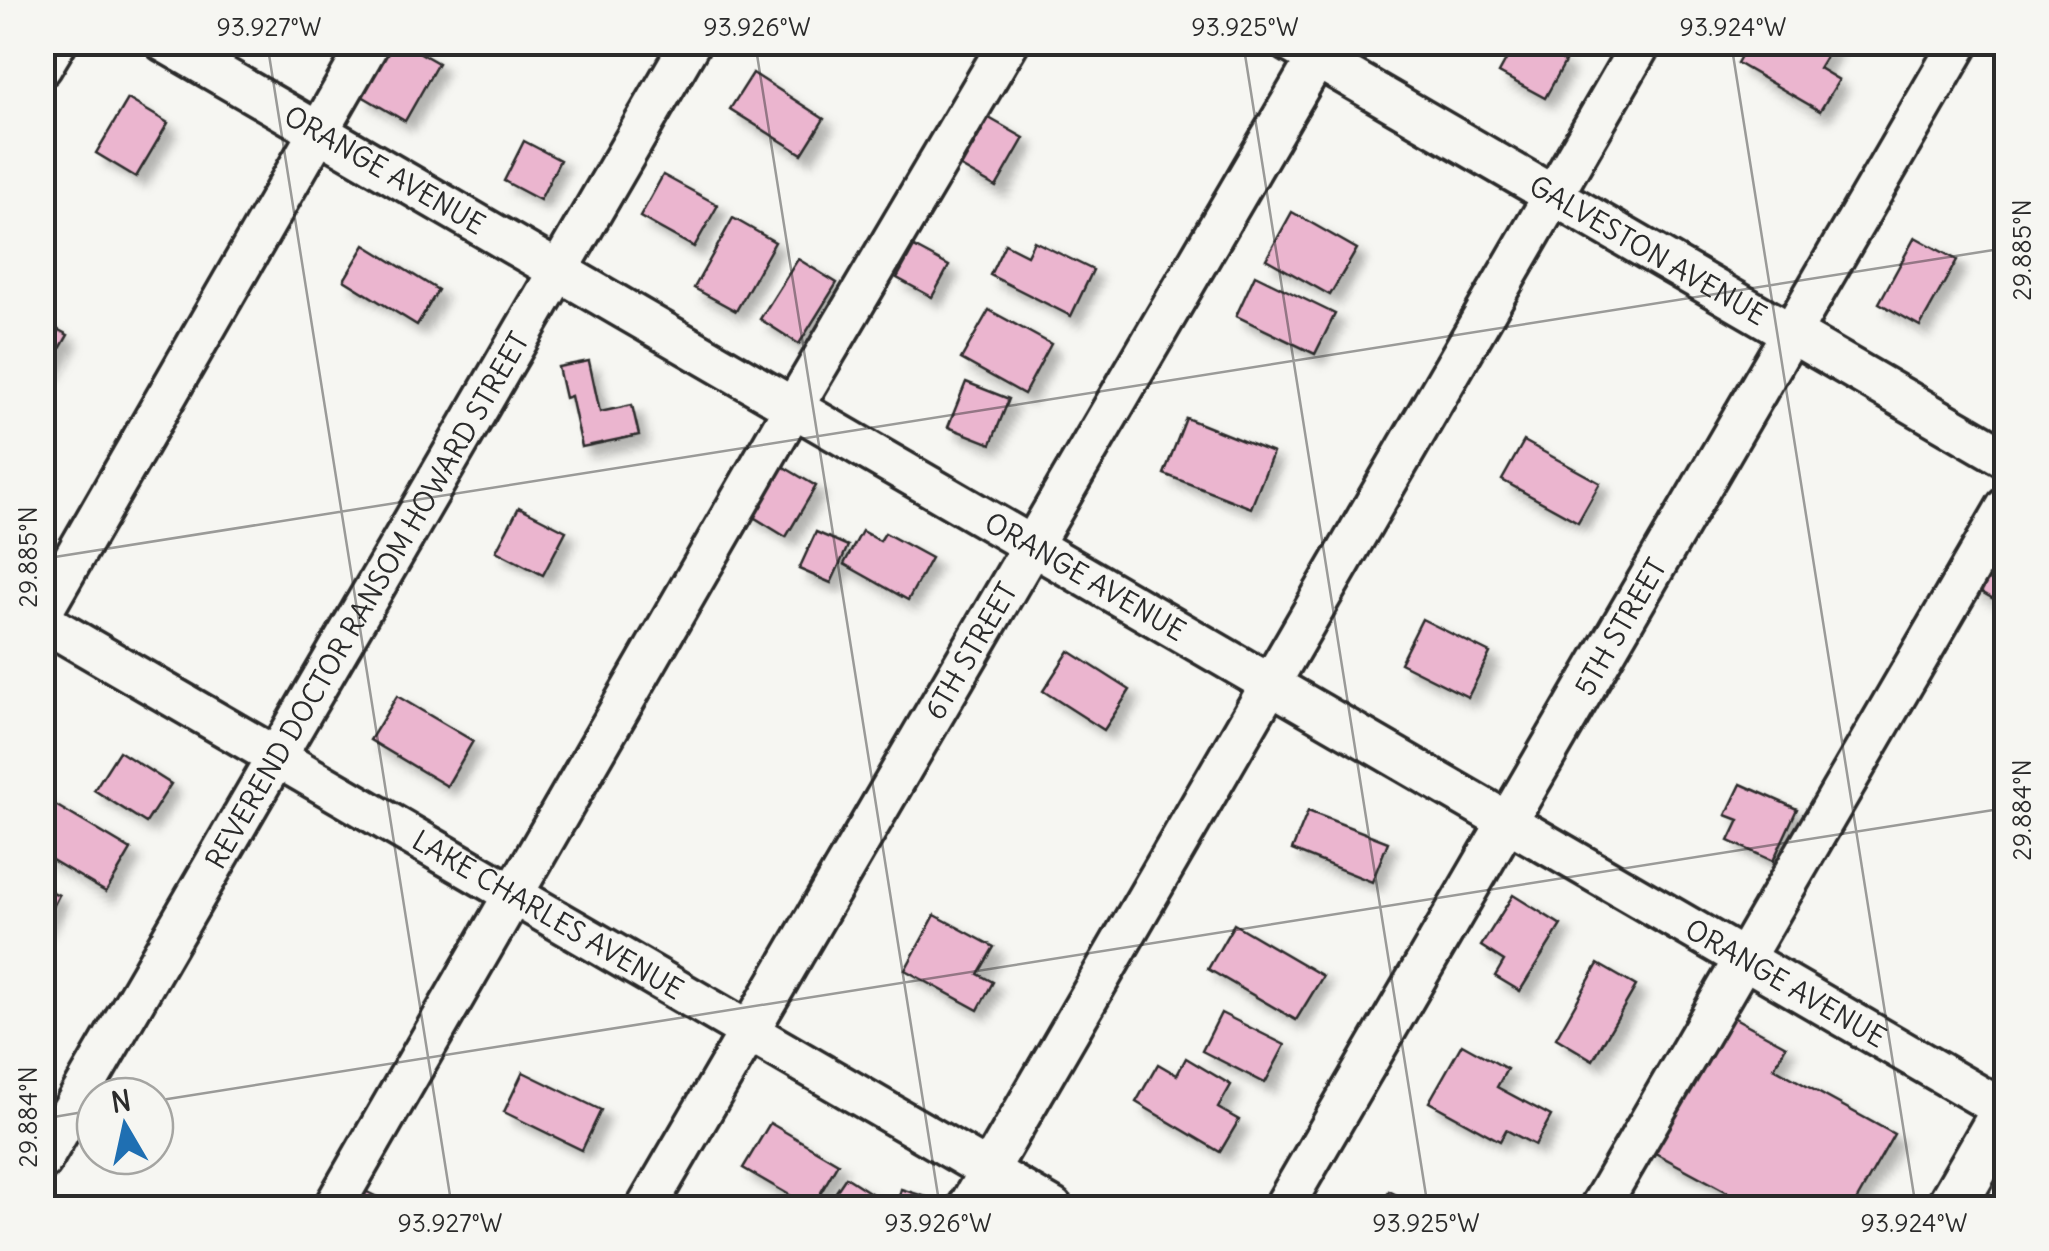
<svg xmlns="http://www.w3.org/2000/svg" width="2049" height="1251" viewBox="0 0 2049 1251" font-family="Delius,sans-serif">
<defs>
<filter id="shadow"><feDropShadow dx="9" dy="9" stdDeviation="5" flood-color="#0004"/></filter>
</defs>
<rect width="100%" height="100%" fill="#f6f6f2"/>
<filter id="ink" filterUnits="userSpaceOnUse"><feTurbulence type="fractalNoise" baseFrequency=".01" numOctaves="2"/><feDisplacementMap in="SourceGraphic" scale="20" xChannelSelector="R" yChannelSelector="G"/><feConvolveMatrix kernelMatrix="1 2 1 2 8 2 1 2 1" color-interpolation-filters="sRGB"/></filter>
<g filter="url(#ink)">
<!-- building -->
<g fill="#ebb5cf" stroke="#2b2b2b" stroke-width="2.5" filter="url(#shadow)">
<path d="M 393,42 L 401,42 L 438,63 L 405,121 L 362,96 Z"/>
<path d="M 1516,42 L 1530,42 L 1565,62 L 1545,98 L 1499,73 Z"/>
<path d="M 1749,42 L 1833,45 L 1819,68 L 1839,80 L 1820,111 L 1737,63 Z"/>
<path d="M 753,73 L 824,119 L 802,154 L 730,109 Z"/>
<path d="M 128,99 L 168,123 L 136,177 L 96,153 Z"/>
<path d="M 989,118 L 1024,138 L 996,187 L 961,167 Z"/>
<path d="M 524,141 L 560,160 L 540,200 L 504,181 Z"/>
<path d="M 663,175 L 718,205 L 694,247 L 640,217 Z"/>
<path d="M 1292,212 L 1357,249 L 1330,295 L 1266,259 Z"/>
<path d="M 733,218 L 775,242 L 736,311 L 694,288 Z"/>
<path d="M 1915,237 L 1957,260 L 1920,326 L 1879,303 Z"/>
<path d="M 1034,241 L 1093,270 L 1071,316 L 990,275 L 1005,244 L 1027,255 Z"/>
<path d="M 365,245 L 438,290 L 417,325 L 344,280 Z"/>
<path d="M 914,247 L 949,266 L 932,297 L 897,278 Z"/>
<path d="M 798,259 L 837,283 L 799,344 L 760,319 Z"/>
<path d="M 1255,275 L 1335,314 L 1315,354 L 1236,316 Z"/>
<path d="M 989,310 L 1051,344 L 1024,394 L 961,359 Z"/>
<path d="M 42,321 L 68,335 L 46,373 L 42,372 Z"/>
<path d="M 589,361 L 600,412 L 632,405 L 639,435 L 582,447 L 571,396 L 565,398 L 558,367 Z"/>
<path d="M 966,382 L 1009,399 L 991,444 L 948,427 Z"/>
<path d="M 1186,418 L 1273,453 L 1251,508 L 1164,474 Z"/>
<path d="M 1524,441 L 1600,483 L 1578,522 L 1502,480 Z"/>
<path d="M 777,463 L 816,486 L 786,537 L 747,513 Z"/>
<path d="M 519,507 L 566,531 L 543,575 L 496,551 Z"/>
<path d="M 2006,524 L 2006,606 L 1971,586 Z"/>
<path d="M 862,531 L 880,541 L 885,533 L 931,558 L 908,600 L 844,564 Z"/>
<path d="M 816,532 L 848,546 L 831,583 L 799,569 Z"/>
<path d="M 1422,619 L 1490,653 L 1468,697 L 1400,663 Z"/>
<path d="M 1069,651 L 1130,690 L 1104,730 L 1043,691 Z"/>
<path d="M 397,696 L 473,741 L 447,786 L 370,740 Z"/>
<path d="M 119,751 L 171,784 L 146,823 L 94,790 Z"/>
<path d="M 1741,784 L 1797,809 L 1773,861 L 1729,841 L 1739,820 L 1726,815 Z"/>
<path d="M 42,797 L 131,850 L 106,892 L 42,854 Z"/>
<path d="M 1308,811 L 1388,842 L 1372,882 L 1292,850 Z"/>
<path d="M 42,887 L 59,895 L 42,928 Z"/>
<path d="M 1513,895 L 1561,925 L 1520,991 L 1495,976 L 1504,961 L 1481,946 Z"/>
<path d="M 935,915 L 994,947 L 978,974 L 993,982 L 978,1010 L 905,970 Z"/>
<path d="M 1234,924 L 1323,976 L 1296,1020 L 1208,969 Z"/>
<path d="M 1598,964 L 1636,986 L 1593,1060 L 1556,1038 Z"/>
<path d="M 1722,1011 L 1786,1046 L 1774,1068 L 1894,1134 L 1852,1208 L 1757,1208 L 1646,1148 Z"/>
<path d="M 1221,1013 L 1285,1045 L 1265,1083 L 1202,1051 Z"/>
<path d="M 1462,1044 L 1507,1069 L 1497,1087 L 1551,1116 L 1535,1145 L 1506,1130 L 1500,1141 L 1429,1102 Z"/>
<path d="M 1186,1058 L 1231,1085 L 1218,1108 L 1239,1120 L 1220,1152 L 1136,1102 L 1158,1064 L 1177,1075 Z"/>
<path d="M 523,1072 L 601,1110 L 582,1150 L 504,1112 Z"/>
<path d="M 770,1123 L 838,1163 L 812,1208 L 743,1168 Z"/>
<path d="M 846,1177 L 894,1208 L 825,1208 Z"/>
<path d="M 901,1189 L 930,1198 L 926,1208 L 896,1208 Z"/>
<path d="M 365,1191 L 400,1208 L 356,1208 Z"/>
<path d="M 1389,1191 L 1423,1208 L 1380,1208 Z"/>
</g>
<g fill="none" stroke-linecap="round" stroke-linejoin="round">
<defs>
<g id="minor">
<path id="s1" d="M 164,42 L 2006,1111"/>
<path id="s2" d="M 1289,42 L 2006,458"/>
<path d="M 42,67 L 57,42"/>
<path d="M 42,613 L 370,42"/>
<path id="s3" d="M 42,621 L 1053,1208"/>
<path id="s4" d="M 42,1161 L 691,42"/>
<path d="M 333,1208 L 793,408 L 1009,42"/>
<path id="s5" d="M 646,1208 L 1326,42"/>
<path d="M 967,1208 L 1642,42"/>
<path id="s6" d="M 1283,1208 L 1960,42"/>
<path d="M 1599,1208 L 2006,507"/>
</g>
<path id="major" d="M 1950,1208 L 2006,1111"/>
</defs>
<!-- minor casing -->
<use href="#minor" stroke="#2b2b2b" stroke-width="45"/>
<!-- major casing -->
<use href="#major" stroke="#2b2b2b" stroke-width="55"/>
<!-- minor -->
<use href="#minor" stroke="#f6f6f2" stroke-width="38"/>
<!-- major -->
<use href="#major" stroke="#f6f6f2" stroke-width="48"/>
</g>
</g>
<!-- ticks -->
<path fill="none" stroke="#2b2b2b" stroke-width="2.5" stroke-opacity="0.45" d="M 267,42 L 452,1208M 755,42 L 940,1208M 1243,42 L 1428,1208M 1731,42 L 1916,1208M 42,559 L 2006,248M 155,1101 L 2006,808M 42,1119 L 95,1110"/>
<g text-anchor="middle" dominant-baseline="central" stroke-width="8" stroke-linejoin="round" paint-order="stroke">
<!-- street labels -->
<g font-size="28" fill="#2b2b2b" stroke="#f6f6f2">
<text stroke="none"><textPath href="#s1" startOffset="255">ORANGE AVENUE</textPath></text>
<text stroke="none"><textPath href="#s2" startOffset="415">GALVESTON AVENUE</textPath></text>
<text stroke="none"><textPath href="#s1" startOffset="1065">ORANGE AVENUE</textPath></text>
<text stroke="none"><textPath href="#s4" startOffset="648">REVEREND DOCTOR RANSOM HOWARD STREET</textPath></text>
<text stroke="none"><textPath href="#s6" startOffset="672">5TH STREET</textPath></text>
<text stroke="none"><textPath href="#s5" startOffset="645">6TH STREET</textPath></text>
<text stroke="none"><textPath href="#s3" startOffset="585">LAKE CHARLES AVENUE</textPath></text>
<text stroke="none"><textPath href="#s1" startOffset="1875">ORANGE AVENUE</textPath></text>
</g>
</g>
<!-- margin -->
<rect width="2049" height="1251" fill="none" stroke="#f6f6f2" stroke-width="110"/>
<!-- north arrow -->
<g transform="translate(125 1126) rotate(351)"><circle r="48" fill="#f6f6f2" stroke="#a5a5a2" stroke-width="2.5"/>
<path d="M0-8L18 38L0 25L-18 38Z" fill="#1f6fb2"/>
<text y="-15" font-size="28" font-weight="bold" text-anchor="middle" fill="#2b2b2b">N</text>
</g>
<rect x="55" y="55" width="1939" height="1141" fill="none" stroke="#2b2b2b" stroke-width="4"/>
<g font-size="25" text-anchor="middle" fill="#2b2b2b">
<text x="269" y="36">93.927°W</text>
<text x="757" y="36">93.926°W</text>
<text x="1245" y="36">93.925°W</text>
<text x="1733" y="36">93.924°W</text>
<text transform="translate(2022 250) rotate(-90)" y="9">29.885°N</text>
<text transform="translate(28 557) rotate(-90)" y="9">29.885°N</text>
<text transform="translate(2022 810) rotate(-90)" y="9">29.884°N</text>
<text transform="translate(28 1117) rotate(-90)" y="9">29.884°N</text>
<text x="450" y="1232">93.927°W</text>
<text x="938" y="1232">93.926°W</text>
<text x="1426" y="1232">93.925°W</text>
<text x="1914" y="1232">93.924°W</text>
</g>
</svg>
